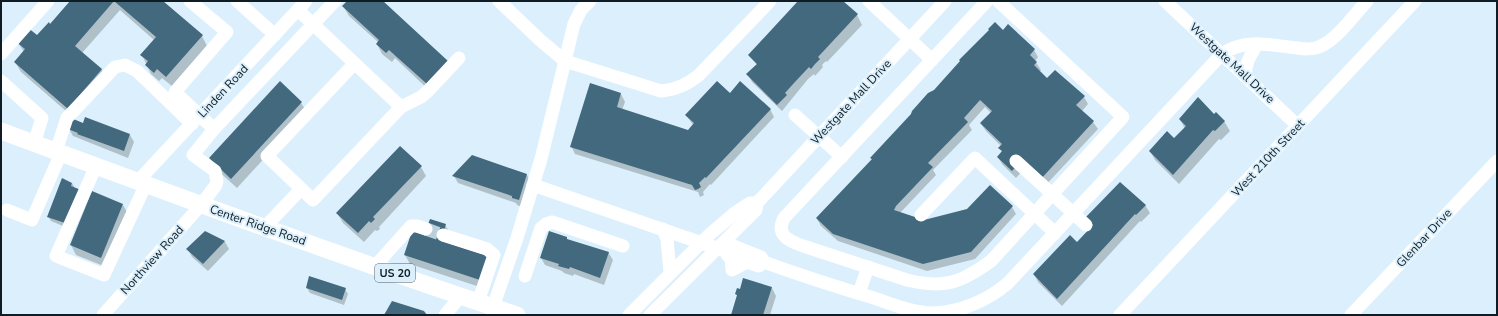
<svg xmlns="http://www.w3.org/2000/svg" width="1498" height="316" viewBox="0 0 1498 316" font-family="'Nunito Sans',sans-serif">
<rect width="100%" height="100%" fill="#dbf0fc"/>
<!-- shadow -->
<g fill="#0003">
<path d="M 72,1 L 162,1 L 202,36 L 207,46 L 172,86 L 162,78 L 159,81 L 151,74 L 142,55 L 154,40 L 120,10 L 82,53 L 102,70 L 107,79 L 74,118 L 21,72 L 15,62 L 24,52 L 17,41 L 37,37 L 51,25 Z"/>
<path d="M 348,1 L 382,1 L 432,93 L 395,58 L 392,62 L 382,54 L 377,44 L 378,42 L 349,16 L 343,6 Z"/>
<path d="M 800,1 L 842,1 L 857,15 L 862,25 L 827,62 L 826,61 L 822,65 L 823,67 L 815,76 L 814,74 L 808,79 L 782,111 L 752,82 L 748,74 L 757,65 L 749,55 Z"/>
<path d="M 1003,31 L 1034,50 L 1038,57 L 1035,61 L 1041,70 L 1039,72 L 1047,80 L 1084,97 L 1088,104 L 1082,111 L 1093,122 L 1098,129 L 1044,187 L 1025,168 L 1016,178 L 1002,164 L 998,157 L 1002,152 L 1000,148 L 1001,146 L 986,131 L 981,124 L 991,113 L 985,107 L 969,125 L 972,130 L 933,170 L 936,175 L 900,213 L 924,221 L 967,210 L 1012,207 L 1016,214 L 975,259 L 927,271 L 838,241 L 821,226 L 817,219 L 872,160 L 871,158 L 935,91 Z"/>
<path d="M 280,83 L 301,103 L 307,112 L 237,188 L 215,168 L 210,158 Z"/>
<path d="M 621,94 L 625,102 L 622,110 L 688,131 L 693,125 L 686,115 L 730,94 L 770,109 L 774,117 L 711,185 L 710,184 L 703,192 L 704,195 L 700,197 L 698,192 L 575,154 L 571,146 Z"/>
<path d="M 1214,115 L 1224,121 L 1230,131 L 1221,140 L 1219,139 L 1179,184 L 1155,160 L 1150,151 L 1174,140 L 1185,129 L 1180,119 Z"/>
<path d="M 83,124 L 130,135 L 134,142 L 128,158 L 73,136 L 69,129 Z"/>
<path d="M 421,167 L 426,176 L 379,227 L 380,229 L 377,231 L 375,230 L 364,242 L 343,223 L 337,213 Z"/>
<path d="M 527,175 L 531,182 L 523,207 L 517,205 L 516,203 L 458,183 L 454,176 Z"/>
<path d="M 72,183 L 75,188 L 70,229 L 51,221 L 48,216 Z"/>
<path d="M 123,205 L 128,214 L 106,267 L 76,255 L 71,245 Z"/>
<path d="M 1145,205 L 1150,213 L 1141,222 L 1140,221 L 1062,306 L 1038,282 L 1034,274 L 1077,243 L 1092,227 L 1087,218 Z"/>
<path d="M 445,225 L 451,234 L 489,290 L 410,264 L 405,255 Z"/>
<path d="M 205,232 L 225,242 L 229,249 L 208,271 L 192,257 L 188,249 Z"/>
<path d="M 568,241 L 608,252 L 613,260 L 604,285 L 574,274 L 573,276 L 564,273 L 562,271 L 545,265 L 541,258 Z"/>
<path d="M 307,288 L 345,289 L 348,294 L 344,305 L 310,293 Z"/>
<path d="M 772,288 L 776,296 L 770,315 L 732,315 L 738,297 L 736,294 Z"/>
</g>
<!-- building -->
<g fill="#42697d">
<path d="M 70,1 L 163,1 L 203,35 L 166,77 L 157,69 L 154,73 L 145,65 L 148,61 L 140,55 L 156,37 L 114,1 L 75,46 L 102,69 L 68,109 L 14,62 L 25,49 L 15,41 L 27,27 L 37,35 L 49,22 L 50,24 Z"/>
<path d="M 347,1 L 383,1 L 448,61 L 427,84 L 389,50 L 386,53 L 376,44 L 379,40 L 342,6 Z"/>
<path d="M 798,1 L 843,1 L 858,14 L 818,57 L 820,59 L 815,64 L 811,69 L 809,67 L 794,83 L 785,93 L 787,95 L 777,105 L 746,74 L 757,64 L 748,55 Z"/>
<path d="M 995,22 L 1003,30 L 1008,24 L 1035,49 L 1030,55 L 1037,62 L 1034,65 L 1047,78 L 1055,70 L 1085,96 L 1076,105 L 1094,121 L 1040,180 L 1020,162 L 1012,171 L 997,157 L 1002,151 L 998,148 L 1002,144 L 980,123 L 992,111 L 980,100 L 964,118 L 968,122 L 928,163 L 933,167 L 896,206 L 894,210 L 924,220 L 967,209 L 990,185 L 1013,206 L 971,252 L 923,264 L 833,234 L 816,218 L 872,159 L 870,158 L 911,114 L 912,111 L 928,93 L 934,90 L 960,61 L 959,60 L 989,30 L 988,29 Z"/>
<path d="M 280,81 L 302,102 L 231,179 L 209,158 Z"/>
<path d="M 717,81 L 730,93 L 740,81 L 771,109 L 706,178 L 705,177 L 699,183 L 701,187 L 698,189 L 695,190 L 692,185 L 570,147 L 590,83 L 621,93 L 617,107 L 688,130 L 694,123 L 685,115 Z"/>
<path d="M 1198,97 L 1214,114 L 1216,112 L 1225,121 L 1215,131 L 1213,130 L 1173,175 L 1149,151 L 1167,131 L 1174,138 L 1186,126 L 1179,119 Z"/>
<path d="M 85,117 L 130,134 L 124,151 L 77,134 L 78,133 L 68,129 L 71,118 L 83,123 Z"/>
<path d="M 400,146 L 422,166 L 373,217 L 375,219 L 371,223 L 369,221 L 358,233 L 336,213 Z"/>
<path d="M 472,155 L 527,174 L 519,200 L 512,198 L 512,196 L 452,176 Z"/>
<path d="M 62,178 L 72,183 L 71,186 L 81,190 L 68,224 L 47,217 Z"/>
<path d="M 1120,182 L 1146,205 L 1136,215 L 1135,214 L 1057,299 L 1033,274 L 1070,235 L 1077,242 L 1093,225 L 1085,218 Z"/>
<path d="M 92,191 L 123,204 L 101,258 L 70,245 Z"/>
<path d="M 430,219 L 446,224 L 441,241 L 491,257 L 483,281 L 404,255 L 412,231 L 424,235 Z"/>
<path d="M 205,231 L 225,241 L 203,264 L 186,249 Z"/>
<path d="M 549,231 L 567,237 L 567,239 L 609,252 L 600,278 L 570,267 L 569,269 L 558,266 L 559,264 L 540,258 Z"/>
<path d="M 309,276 L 346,288 L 342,300 L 306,288 Z"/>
<path d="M 743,278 L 772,287 L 763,315 L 731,315 L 737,295 L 735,294 L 737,288 L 740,289 Z"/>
<path d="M 392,301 L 424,311 L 427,315 L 384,315 Z"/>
</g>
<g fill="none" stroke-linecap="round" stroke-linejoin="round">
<!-- minor-tunnel -->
<path stroke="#bcd0db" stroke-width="13" stroke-dasharray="13 6" stroke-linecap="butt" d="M 426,229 L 443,235"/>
<!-- minor -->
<g stroke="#fff" stroke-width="13">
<path d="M 190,1 L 227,32 L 175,92 L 214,129"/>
<path d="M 237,1 L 275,35"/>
<path d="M 499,1 L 540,40 L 565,61 L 661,91 C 676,90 688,84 699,75 L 770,1"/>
<path d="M 869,1 L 932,60"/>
<path d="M 987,1 L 784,218 C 775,235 789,241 803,246 L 907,280 C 943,289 961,283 991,261 L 1123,117 L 998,1"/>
<path d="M 1165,1 L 1298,126"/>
<path d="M 298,10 L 401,107"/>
<path d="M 1,54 L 48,1"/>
<path d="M 354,64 L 267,156 L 313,200 L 401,107 L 421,97 L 428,91 L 459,58"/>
<path d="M 1246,77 C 1244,64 1251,55 1257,44"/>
<path d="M 1,81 L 42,118 L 34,144"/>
<path d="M 795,115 L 842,157"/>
<path d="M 56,151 L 67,118 L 115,67 L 125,65 L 137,71 L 192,124"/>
<path d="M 1016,161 L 1086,225"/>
<path d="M 96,166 L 56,256 L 104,275 L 146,184"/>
<path d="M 138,181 L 306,1"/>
<path d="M 533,185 L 725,251 L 728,256 L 759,266 L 764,262 L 761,257 L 731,245 L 725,251"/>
<path d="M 757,203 L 945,1"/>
<path d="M 7,210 L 32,220 L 61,153"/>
<path d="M 921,215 L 975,158 L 1055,233"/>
<path d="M 265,227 L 301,189"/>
<path d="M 663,229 L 667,239 L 670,272"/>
<path d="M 443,235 L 487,249 L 494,255 L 478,302"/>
<path d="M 731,257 L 732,270 L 747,262"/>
<path d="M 764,262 C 800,275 837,287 874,298 C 892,304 913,313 933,313 C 960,312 987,301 1008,283 L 1222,54 C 1245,38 1270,45 1297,48 C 1305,49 1313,50 1321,46 C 1337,39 1355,14 1367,1"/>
<path d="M 375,266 L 411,226 L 417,226 L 426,229"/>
<path d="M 525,276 L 541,228 L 546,224 L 552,222 L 623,246"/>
<path d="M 859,293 L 868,267"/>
<path d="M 493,307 L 517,238 L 541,159 L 574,24 L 581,10 L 590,1"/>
<path d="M 103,315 L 201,205 L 216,185 L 217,181 L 215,171 L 193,155 L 214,129 L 335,1"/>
<path d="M 445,315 L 460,297"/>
<path d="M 629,315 L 709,235 L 736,212 L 750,203 L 757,203 L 756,210 L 650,315"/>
<path d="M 1120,315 L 1415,1"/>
<path d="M 1351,315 L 1497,161"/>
</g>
<!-- major -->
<path stroke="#fff" stroke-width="17" d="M 1,131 C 172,194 344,258 517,315"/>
</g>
<g text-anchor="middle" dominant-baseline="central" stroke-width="4" stroke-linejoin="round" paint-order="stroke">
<!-- shield labels -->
<rect fill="#dbf0fc" stroke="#4c5c64" stroke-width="1" x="375" y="264" width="40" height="18" rx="3"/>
<g font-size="11" font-weight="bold" fill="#0f1c23">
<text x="395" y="273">US 20</text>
</g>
<!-- street labels -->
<g font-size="12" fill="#0f1c23" stroke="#dbf0fc">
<text transform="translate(1232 63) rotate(43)">Westgate Mall Drive</text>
<text transform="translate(223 91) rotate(-47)">Linden Road</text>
<text transform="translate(851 102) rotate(-47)">Westgate Mall Drive</text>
<text transform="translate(1268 158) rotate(-47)">West 210th Street</text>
<text transform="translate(258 225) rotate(19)">Center Ridge Road</text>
<text transform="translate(1424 238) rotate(-47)">Glenbar Drive</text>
<text transform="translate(152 260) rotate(-48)">Northview Road</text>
</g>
</g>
<!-- border -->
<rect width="1498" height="316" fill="none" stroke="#0f1c23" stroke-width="4"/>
</svg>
